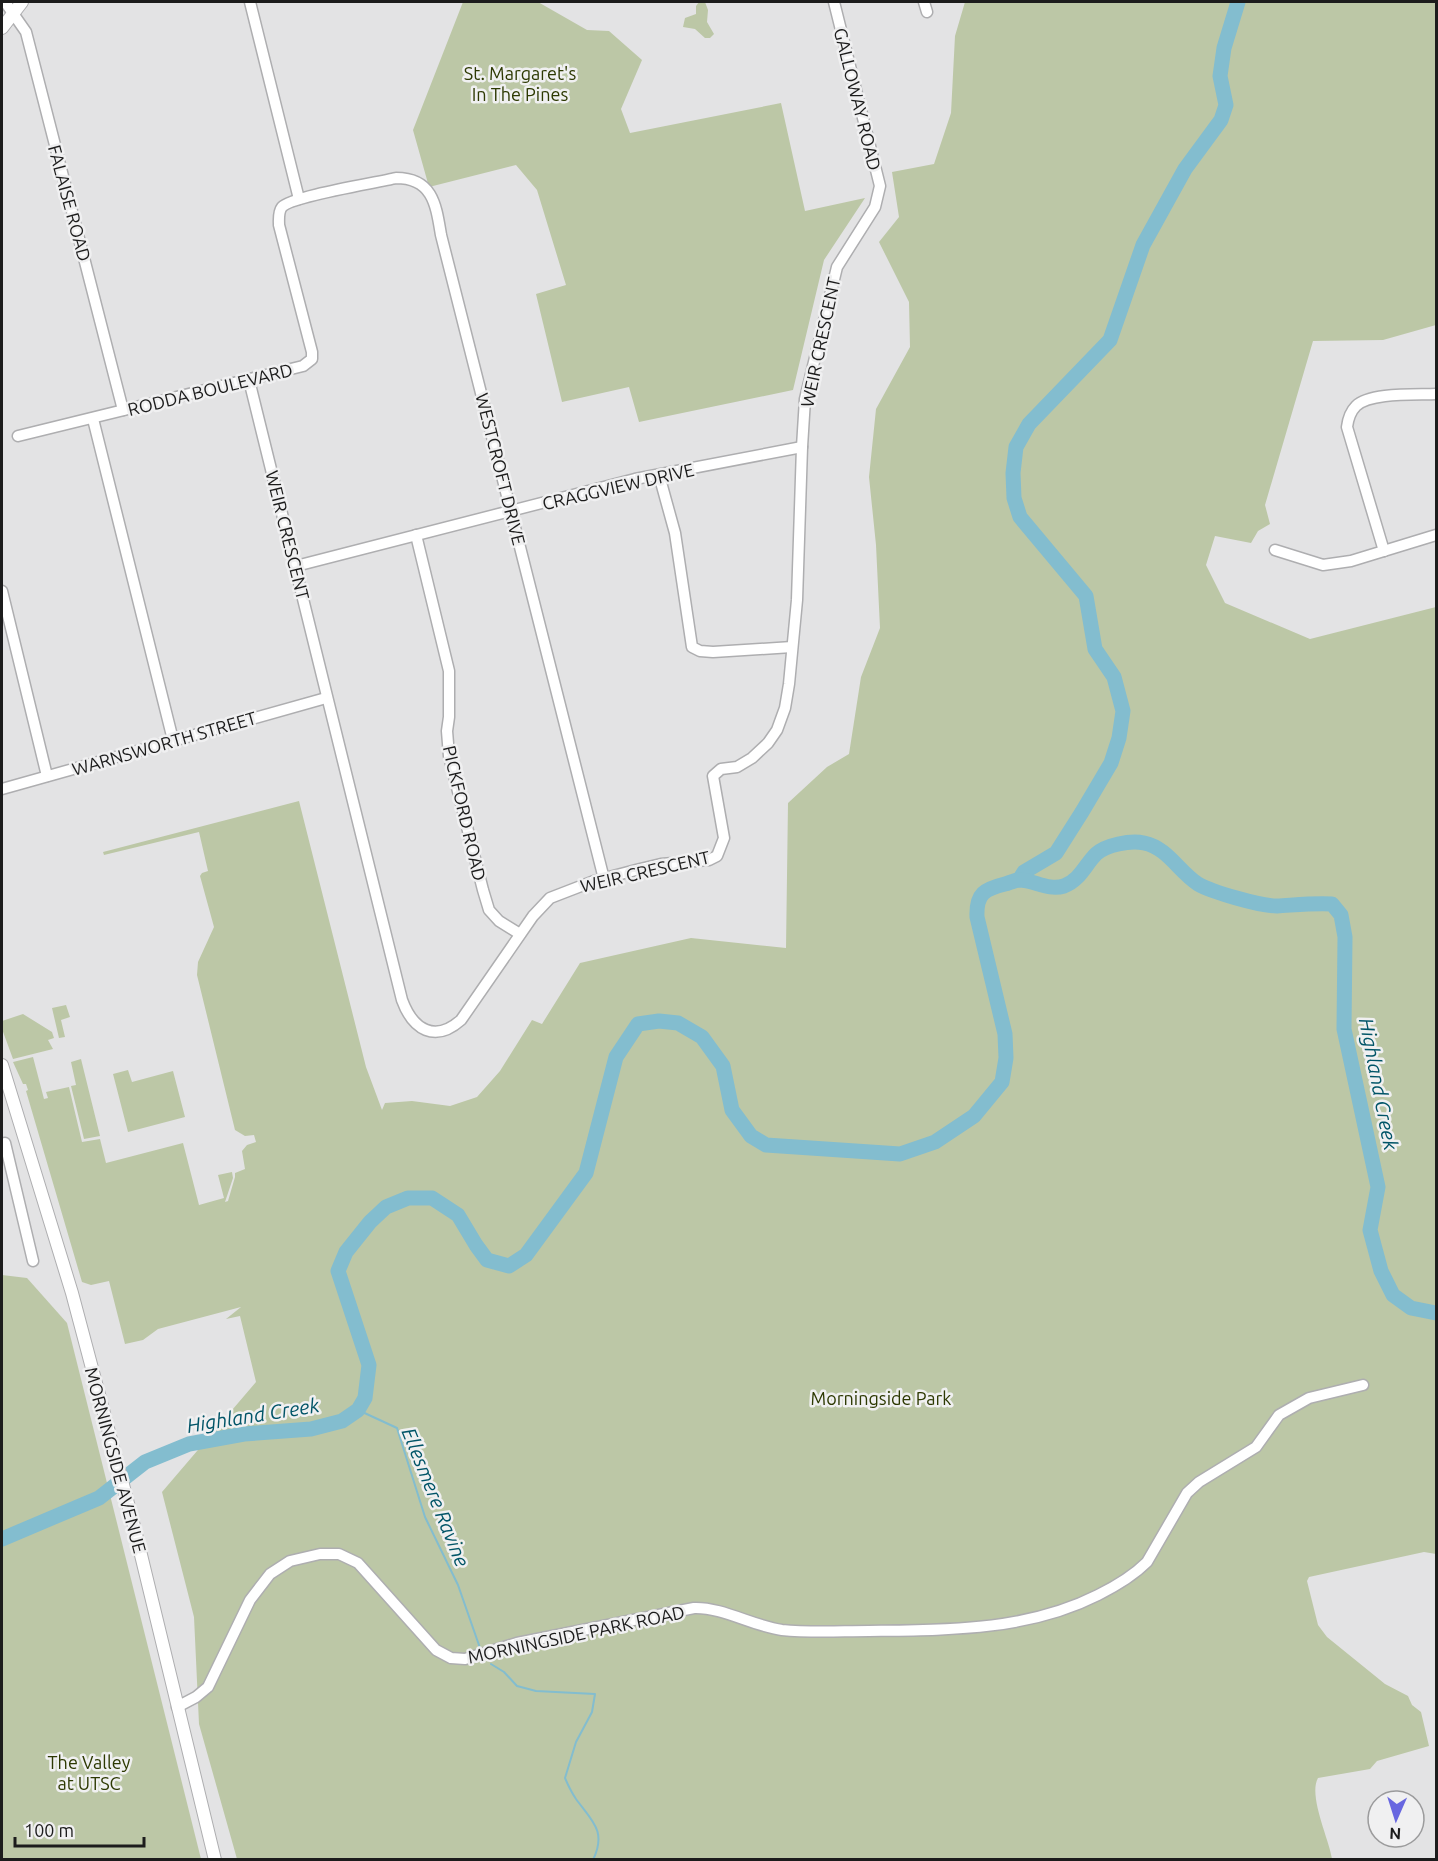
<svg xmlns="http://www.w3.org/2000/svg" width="1438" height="1861" viewBox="0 0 1438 1861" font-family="Ubuntu,sans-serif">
<rect width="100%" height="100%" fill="#e3e3e4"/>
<!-- green -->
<g fill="#bcc7a6">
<path d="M 463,2 L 538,2 L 587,30 L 609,31 L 642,60 L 621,109 L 630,133 L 781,103 L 805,211 L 865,198 L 824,260 L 793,390 L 639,422 L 629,387 L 562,402 L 536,294 L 566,285 L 537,190 L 516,165 L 429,187 L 413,130 Z"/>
<path d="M 699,2 L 705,2 L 708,10 L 707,22 L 714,34 L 710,38 L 705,38 L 695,29 L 683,27 L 685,18 L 696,14 L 696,6 Z"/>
<path d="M 965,2 L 1436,2 L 1436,325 L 1383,340 L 1313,341 L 1265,505 L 1270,524 L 1258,531 L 1251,543 L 1215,536 L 1206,565 L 1225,603 L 1310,639 L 1436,607 L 1436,1554 L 1424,1552 L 1309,1577 L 1307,1581 L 1318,1625 L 1327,1637 L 1385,1684 L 1408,1696 L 1412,1705 L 1421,1712 L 1429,1746 L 1377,1761 L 1370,1769 L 1318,1778 C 1308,1796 1329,1839 1332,1859 L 237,1859 L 199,1724 L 194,1617 L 162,1492 L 256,1382 L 240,1316 L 226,1319 L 241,1307 L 158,1329 L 143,1340 L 125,1344 L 109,1281 L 91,1285 L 82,1282 L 26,1091 L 28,1090 L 26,1084 L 23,1084 L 13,1062 L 33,1057 L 44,1099 L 48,1098 L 46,1092 L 69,1087 L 82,1142 L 100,1139 L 106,1163 L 183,1143 L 199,1205 L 224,1198 L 218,1175 L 232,1172 L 233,1178 L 225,1202 L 228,1201 L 235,1177 L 235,1173 L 245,1169 L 242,1151 L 247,1145 L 256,1142 L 254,1135 L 245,1136 L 235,1130 L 197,975 L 198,962 L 214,927 L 200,876 L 202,873 L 208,871 L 199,832 L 104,855 L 103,852 L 299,801 L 366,1067 L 382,1110 L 385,1103 L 412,1101 L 450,1106 L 477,1097 L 500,1071 L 532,1020 L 542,1024 L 580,963 L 691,938 L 786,948 L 788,803 L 827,767 L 849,754 L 861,677 L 880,628 L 876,545 L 869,477 L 876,409 L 910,347 L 909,302 L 879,242 L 899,217 L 892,172 L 934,164 L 951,113 L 955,36 Z"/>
<path d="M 66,1005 L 70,1017 L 61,1020 L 65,1037 L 59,1038 L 52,1008 Z"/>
<path d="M 23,1014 L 52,1032 L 54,1038 L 48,1040 L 53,1049 L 13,1059 L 2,1029 L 2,1021 Z"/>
<path d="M 81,1059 L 100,1136 L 84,1139 L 71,1086 L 76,1085 L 71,1062 Z"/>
<path d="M 128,1070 L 132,1082 L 173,1071 L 185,1117 L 128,1132 L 113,1074 Z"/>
<path d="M 2,1275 L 27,1278 L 67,1323 L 201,1859 L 2,1859 Z"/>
</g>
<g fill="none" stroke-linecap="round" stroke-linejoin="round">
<!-- stream -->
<g stroke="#83bdcf" stroke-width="2">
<path d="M 358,1410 L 397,1428 L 425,1517 L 458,1585 L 480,1648"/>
<path d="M 491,1664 L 504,1672 L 517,1686 L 536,1691 L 595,1694 L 592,1712 L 576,1742 L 565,1778 C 568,1785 572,1793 576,1799 C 592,1821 607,1831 593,1860"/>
</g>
<!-- river -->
<g stroke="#83bdcf" stroke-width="15">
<path d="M 1019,880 L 1024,872 L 1056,853 L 1082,812 L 1111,763 L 1119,738 L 1123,711 L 1114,677 L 1095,649 L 1086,596 L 1020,517 L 1014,498 L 1013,473 L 1016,447 L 1029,424 L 1110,340 L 1143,245 L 1185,169 L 1221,120 L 1226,105 L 1220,76 L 1224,48 L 1238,2"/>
<path d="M 2,1539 L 99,1498 L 145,1462 L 189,1444 L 244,1434 L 311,1429 L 342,1421 L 358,1410 L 365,1398 L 369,1365 L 338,1271 L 346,1252 L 370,1222 L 386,1207 L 408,1198 L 432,1198 L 458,1215 L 476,1245 L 487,1260 L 509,1266 L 526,1255 L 586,1173 L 616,1057 L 638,1024 L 659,1021 L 678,1023 L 702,1037 L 723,1066 L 732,1110 L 751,1136 L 766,1145 L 900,1154 L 935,1142 L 974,1116 L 1002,1082 L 1006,1058 L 1005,1034 L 977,917 C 976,893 985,889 1005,884 C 1009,883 1015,880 1019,880 C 1034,880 1048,891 1064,886 C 1080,880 1085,865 1096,854 C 1106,845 1130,840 1144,843 C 1168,848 1178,871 1198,884 C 1212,892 1260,906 1277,906 C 1295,905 1313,903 1332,904 L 1341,915 L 1345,937 L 1344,1029 L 1378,1187 L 1370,1230 L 1381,1271 L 1393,1295 L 1411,1308 L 1436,1313"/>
</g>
<defs>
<g id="minor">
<path d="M 5,2 L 26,32 L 123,410"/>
<path d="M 250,2 L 299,199"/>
<path d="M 924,2 L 927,12"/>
<path d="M 249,380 L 402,1000 C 413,1030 435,1043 461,1020 L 533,916 L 550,898 L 594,881 L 636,870 L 661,864 L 709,860 L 717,856 L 724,838 L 713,776 L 721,769 L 737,767 L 752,758 L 768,743 L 777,730 L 785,708 L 789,684 L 797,600 L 802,447 L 805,399 L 837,267 L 875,207 L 880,186 L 834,2"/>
<path d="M 93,419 L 173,740"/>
<path d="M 18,436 L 303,366 L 312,359 L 312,352 L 279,225 C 279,220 278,212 282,207 C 292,196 376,183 396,178 C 433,178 436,205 441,235 L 604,879"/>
<path d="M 659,475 L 675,533 L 692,647 L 700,651 L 713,652 L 792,647"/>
<path d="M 416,535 L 449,671 L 449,717 L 447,731 L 449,756 L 483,890 L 489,910 L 499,921 L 520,934"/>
<path d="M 1275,550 L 1323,565 L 1351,561 L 1436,535"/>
<path d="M 1384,551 L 1347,427 C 1348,419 1350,412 1356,406 C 1370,392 1417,395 1436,394"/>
<path d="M 296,566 L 635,479 L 802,447"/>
<path d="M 2,591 L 47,776"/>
<path d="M 2,789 L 326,698"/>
<path d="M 2,1144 L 5,1143 L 33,1261"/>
<path d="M 177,1707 L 196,1697 L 208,1687 L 250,1600 L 270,1574 L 290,1561 L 320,1554 L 339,1554 L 358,1563 L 436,1650 L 451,1658 L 465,1659 L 517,1643 L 694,1608 C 722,1607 753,1626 782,1630 C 811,1633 841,1631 869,1631 C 947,1630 1027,1631 1098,1595 C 1116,1586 1133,1576 1147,1562 L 1187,1493 L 1199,1482 L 1256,1447 L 1279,1415 L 1309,1398 L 1363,1385"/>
</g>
<g id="major">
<path d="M 2,28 L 22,2"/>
<path d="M 2,1065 L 72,1293 L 134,1526 L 215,1860"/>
</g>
</defs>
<!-- minor casing -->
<use href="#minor" stroke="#aeaeb0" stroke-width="13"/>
<!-- major casing -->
<use href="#major" stroke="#aeaeb0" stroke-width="14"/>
<!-- minor -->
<use href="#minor" stroke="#fff" stroke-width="10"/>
<!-- major -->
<use href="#major" stroke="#fff" stroke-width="12"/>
</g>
<g text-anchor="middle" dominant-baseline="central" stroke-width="5" stroke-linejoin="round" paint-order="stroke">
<!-- park labels -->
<g font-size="18" fill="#2d3902" stroke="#f0f0f1">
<text x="520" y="73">St. Margaret's<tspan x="520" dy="21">In The Pines</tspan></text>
<text x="881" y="1398">Morningside Park</text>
<text x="89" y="1762">The Valley<tspan x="89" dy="21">at UTSC</tspan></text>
</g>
<!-- street labels -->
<g font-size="18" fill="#1c1c1c" stroke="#f0f0f1">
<text transform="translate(858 99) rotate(76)">GALLOWAY ROAD</text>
<text transform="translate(70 203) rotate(75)">FALAISE ROAD</text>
<text transform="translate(820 342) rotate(-78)">WEIR CRESCENT</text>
<text transform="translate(210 389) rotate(-14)">RODDA BOULEVARD</text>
<text transform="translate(501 469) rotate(76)">WESTCROFT DRIVE</text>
<text transform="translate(618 486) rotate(-13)">CRAGGVIEW DRIVE</text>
<text transform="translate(288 535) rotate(76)">WEIR CRESCENT</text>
<text transform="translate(164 743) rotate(-16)">WARNSWORTH STREET</text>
<text transform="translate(465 813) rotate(77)">PICKFORD ROAD</text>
<text transform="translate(645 871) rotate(-13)">WEIR CRESCENT</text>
<text transform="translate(116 1460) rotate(75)">MORNINGSIDE AVENUE</text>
<text transform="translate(576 1634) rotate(-12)">MORNINGSIDE PARK ROAD</text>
</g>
<!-- water labels -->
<g font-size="20" font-style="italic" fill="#005467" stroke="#f0f0f1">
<text transform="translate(1379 1084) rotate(79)">Highland Creek</text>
<text transform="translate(253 1415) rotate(-9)">Highland Creek</text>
<text transform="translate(436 1497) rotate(68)">Ellesmere Ravine</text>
</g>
</g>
<!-- border -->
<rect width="1438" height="1861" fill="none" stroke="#1c1c1c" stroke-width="6"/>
<!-- north arrow -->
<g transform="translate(1396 1819) rotate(183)"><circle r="28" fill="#f0f0f1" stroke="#9b9b9c" stroke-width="1.5"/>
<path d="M0-4.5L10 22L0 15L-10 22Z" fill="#6867e0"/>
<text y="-9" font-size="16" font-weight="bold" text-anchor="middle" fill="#1c1c1c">N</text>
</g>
<!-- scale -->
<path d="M15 1837v9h129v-9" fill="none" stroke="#1c1c1c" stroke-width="3"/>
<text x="24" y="1837" font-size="18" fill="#1c1c1c" stroke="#f0f0f1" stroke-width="4.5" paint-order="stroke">100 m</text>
</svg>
